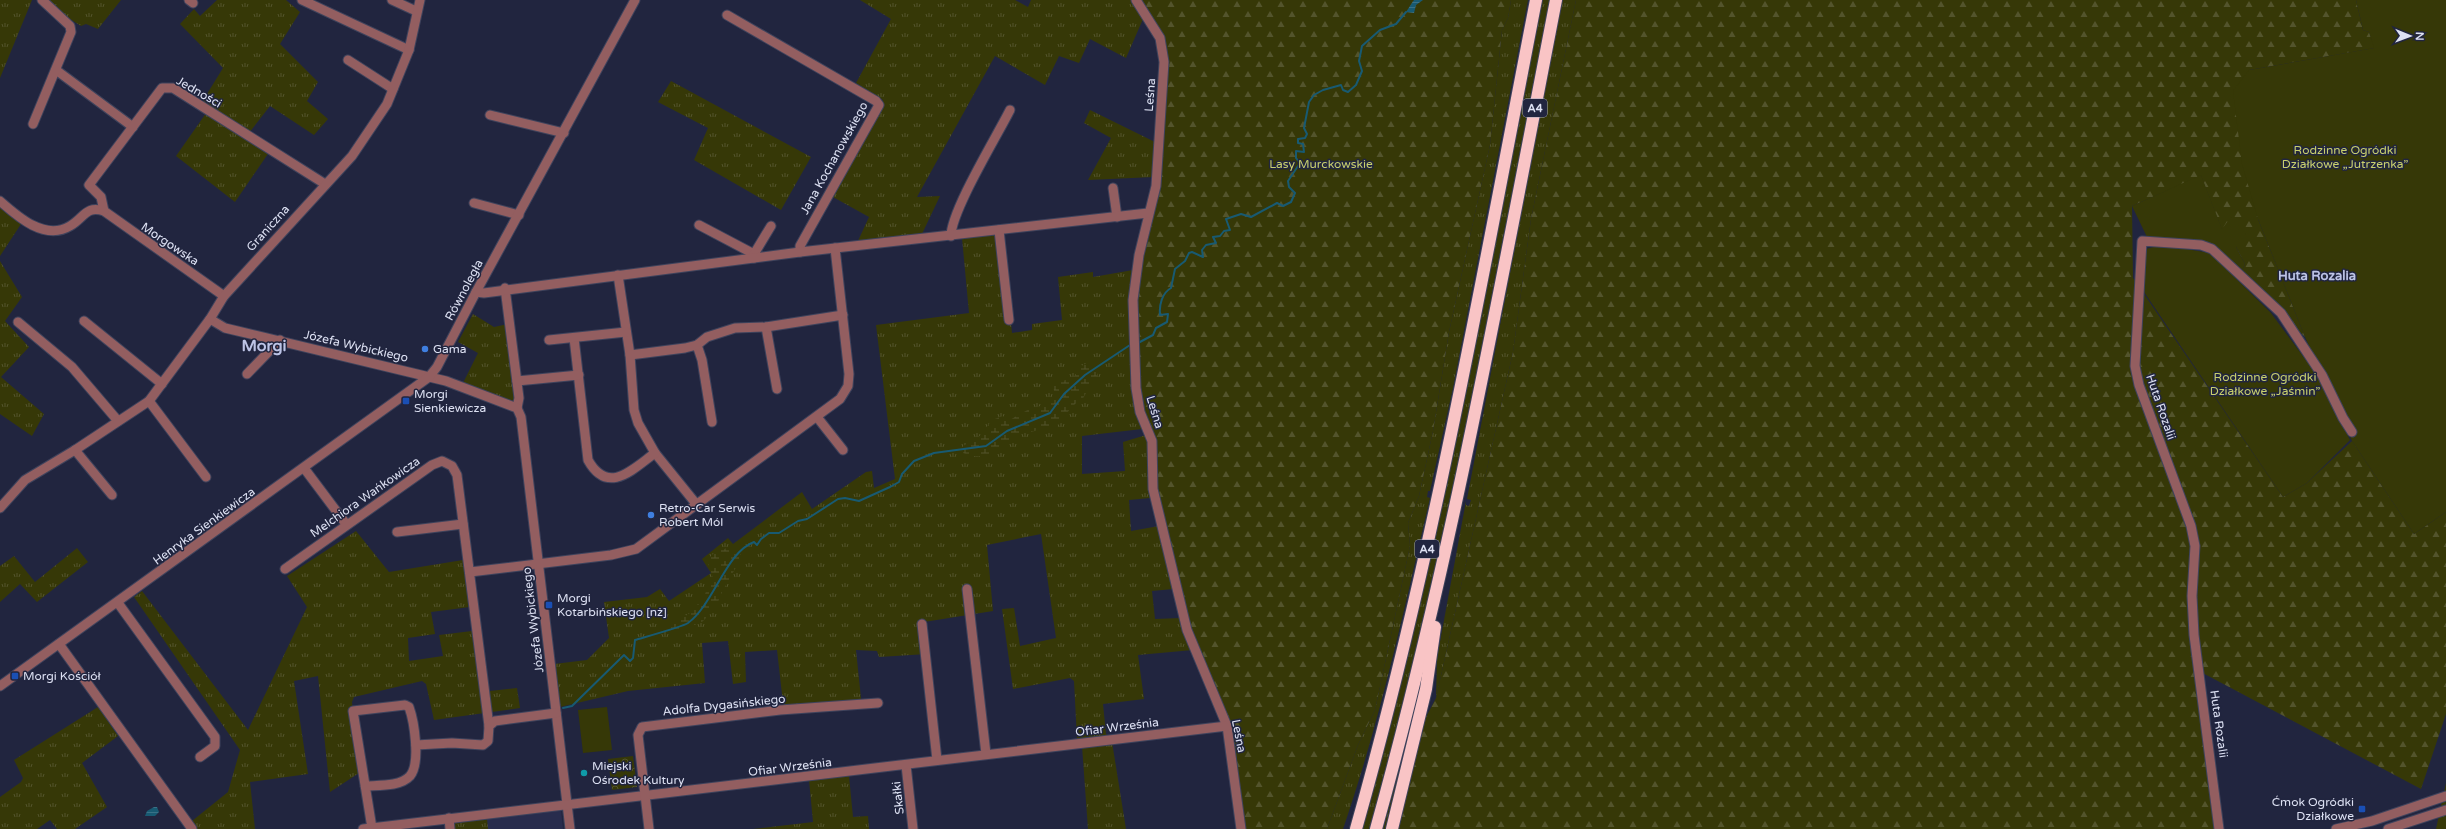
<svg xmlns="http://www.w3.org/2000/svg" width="2446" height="829" viewBox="0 0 2446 829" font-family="'Varela Round',sans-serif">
<defs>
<pattern id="grass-tufts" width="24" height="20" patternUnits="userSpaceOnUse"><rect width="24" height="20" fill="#363807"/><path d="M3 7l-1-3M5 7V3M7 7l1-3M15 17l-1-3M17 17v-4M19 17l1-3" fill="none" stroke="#53542c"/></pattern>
<pattern id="forest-firs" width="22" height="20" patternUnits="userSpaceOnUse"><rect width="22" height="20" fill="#363807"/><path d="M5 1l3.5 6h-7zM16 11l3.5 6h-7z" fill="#53542c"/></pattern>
<pattern id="wetland-marsh" width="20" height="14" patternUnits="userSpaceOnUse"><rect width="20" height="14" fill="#363807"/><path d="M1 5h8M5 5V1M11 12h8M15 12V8" fill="none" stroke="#53542c"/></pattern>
<pattern id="park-crowns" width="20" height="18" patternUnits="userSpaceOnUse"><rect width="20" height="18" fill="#363807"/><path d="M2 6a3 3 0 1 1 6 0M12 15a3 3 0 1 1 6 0" fill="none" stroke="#53542c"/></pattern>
<pattern id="water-rules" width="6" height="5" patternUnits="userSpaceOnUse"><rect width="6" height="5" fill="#185a72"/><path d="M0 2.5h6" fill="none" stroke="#397187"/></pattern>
</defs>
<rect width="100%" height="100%" fill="#21253f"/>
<!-- built -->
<path fill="#282c4d" d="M 561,810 L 563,829 L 487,829 L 485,817 Z"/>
<!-- grass -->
<g fill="url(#grass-tufts)">
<path d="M 0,0 L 32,0 L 0,78 Z"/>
<path d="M 40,0 L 121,0 L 98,29 L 86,24 L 81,26 Z"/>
<path d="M 217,0 L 286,0 L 300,12 L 280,44 L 318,82 L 307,101 L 328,119 L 314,135 L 270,106 L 249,133 L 272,148 L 235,202 L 176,156 L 209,109 L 209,104 L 202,102 L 223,68 L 180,24 L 194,9 L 200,16 Z"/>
<path d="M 860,0 L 1015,0 L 1028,7 L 1031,0 L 1132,0 L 1143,19 L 1126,58 L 1090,39 L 1079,63 L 1059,56 L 1045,85 L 995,56 L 917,197 L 940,196 L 921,236 L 857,243 L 869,217 L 833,197 L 883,100 L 856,83 L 891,19 Z"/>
<path d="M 1511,0 L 1528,0 L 1453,388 L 1430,491 L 1428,491 L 1427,497 L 1430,498 L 1423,528 C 1400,629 1377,730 1343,829 L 1327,829 L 1358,745 L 1375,710 L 1410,546 L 1408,523 L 1419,496 L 1433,431 L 1449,332 L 1490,145 L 1502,30 L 1508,18 Z"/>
<path d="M 1541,0 L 1550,0 L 1441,552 L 1371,829 L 1361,829 Z"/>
<path d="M 1562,0 L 1576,0 L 1531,219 L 1513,352 L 1436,698 L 1437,658 L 1466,501 L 1466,505 L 1469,506 L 1471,500 L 1467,499 Z"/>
<path d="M 671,81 L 811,157 L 781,210 L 694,160 L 708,128 L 658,102 Z"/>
<path d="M 1090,110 L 1159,144 L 1154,177 L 1088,180 L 1111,138 L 1084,123 Z"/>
<path d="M 0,207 L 21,224 L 0,256 Z"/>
<path d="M 1002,234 L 1012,333 L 1032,330 L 1032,324 L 1062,320 L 1058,277 L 1093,272 L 1093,277 L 1133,270 L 1135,413 L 1142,429 L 1082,436 L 1082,474 L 1125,471 L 1123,442 L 1146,435 L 1149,442 L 1150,498 L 1129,500 L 1131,531 L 1159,526 L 1173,589 L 1152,591 L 1155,619 L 1181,618 L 1193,650 L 1138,655 L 1144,699 L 1103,704 L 1106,734 L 1111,738 L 1082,741 L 1077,739 L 1074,681 L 1070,678 L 1013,689 L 1002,609 L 1014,608 L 1020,646 L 1056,638 L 1041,534 L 987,545 L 993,611 L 924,622 L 927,654 L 879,657 L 877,651 L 856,650 L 862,708 L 784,712 L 777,650 L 745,652 L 746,682 L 733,684 L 728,641 L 702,643 L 705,683 L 628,691 L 560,707 L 554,664 L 587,660 L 609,638 L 604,602 L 647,597 L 660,589 L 669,601 L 711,573 L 702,559 L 728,538 L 733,544 L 802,492 L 812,509 L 866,472 L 872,471 L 874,488 L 895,479 L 876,325 L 969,313 L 962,238 Z"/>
<path d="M 0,261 L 22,297 L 5,321 L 29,347 L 1,377 L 44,414 L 32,436 L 0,414 Z"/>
<path d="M 473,314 L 494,327 L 508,324 L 517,399 L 513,403 L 463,383 L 478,353 L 458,342 Z"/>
<path d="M 356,531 L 389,572 L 463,560 L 470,607 L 431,612 L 435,634 L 408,638 L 409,661 L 443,656 L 439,635 L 472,631 L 486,688 L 490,691 L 517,688 L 520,708 L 434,720 L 426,684 L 422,681 L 354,697 L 352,702 L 359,773 L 330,792 L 318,676 L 294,681 L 308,774 L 250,782 L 255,829 L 197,829 L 192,821 L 228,792 L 240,750 L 134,597 L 142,591 L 248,730 L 307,607 L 287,576 Z"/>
<path d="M 77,548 L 88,562 L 37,602 L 20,584 L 0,602 L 0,566 L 14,556 L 35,582 Z"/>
<path d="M 98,707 L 118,736 L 82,763 L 107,807 L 75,829 L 57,829 L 50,820 L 37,829 L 0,829 L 0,797 L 21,782 L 23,778 L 14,760 Z"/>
<path d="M 1410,730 L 1388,829 L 1383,829 Z"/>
<path d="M 1112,742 L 1126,829 L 1088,829 L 1082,746 Z"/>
<path d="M 849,776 L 853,817 L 868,816 L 869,829 L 753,829 L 813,822 L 809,780 Z"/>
<path d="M 2446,783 L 2446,829 L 2436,829 Z"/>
<path d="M 487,818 L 488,829 L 453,829 L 452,822 Z"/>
</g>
<!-- forest -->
<g fill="url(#forest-firs)">
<path d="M 1139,0 L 1511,0 L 1508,18 L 1502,30 L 1490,145 L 1449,332 L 1433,431 L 1419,496 L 1408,523 L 1410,546 L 1375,710 L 1358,745 L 1327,829 L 1243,829 L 1230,726 L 1196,646 L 1156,490 L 1154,441 L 1138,388 L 1135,303 L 1149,220 L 1166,62 Z"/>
<path d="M 1576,0 L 2356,0 L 2363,30 L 2369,32 L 2375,48 L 2249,70 L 2258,219 L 2305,337 L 2241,273 L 2245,264 L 2236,247 L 2222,230 L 2201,176 L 2132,206 L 2133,278 L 2283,497 L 2307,483 L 2352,441 L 2414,534 L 2446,512 L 2446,714 L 2421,789 L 2197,670 L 2215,829 L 1398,829 L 1425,719 L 1436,698 L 1513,352 L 1531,219 Z"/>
</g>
<!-- wetland -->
<g fill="url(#wetland-marsh)">
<path d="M 1087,363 L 1096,363 L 1098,373 L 1082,400 L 1076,403 L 1064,416 L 1060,424 L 1031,432 L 1026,430 C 1003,441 992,465 963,453 L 963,446 L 978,438 L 992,420 L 1003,416 L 1008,421 L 1031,408 L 1047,405 L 1055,397 L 1053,384 C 1062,380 1078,380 1079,367 Z"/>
<path d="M 727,548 L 737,550 L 742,557 L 723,590 L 715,609 L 701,623 L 661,635 L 659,626 L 682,618 L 690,613 L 701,602 L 713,578 L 707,560 L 715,552 Z"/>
</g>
<!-- park -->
<path fill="url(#park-crowns)" d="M 633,756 L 637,787 L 612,790 L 608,759 Z"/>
<!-- garden -->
<g fill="#363807">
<path d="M 2356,0 L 2446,0 L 2446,512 L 2414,534 L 2352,441 L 2305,337 L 2258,219 L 2242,164 L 2233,91 L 2249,70 L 2374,48 L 2369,32 L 2363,30 Z"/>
<path d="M 2201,175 L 2222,229 L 2231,217 L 2246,234 L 2236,247 L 2245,264 L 2241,273 L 2215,249 L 2147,237 L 2132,206 Z"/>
<path d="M 2162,245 L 2210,253 L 2271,313 L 2317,375 L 2350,440 L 2307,483 L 2283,497 L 2142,289 L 2146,249 Z"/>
<path d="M 607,707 L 612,750 L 583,753 L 578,710 Z"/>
</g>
<!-- water -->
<g fill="url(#water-rules)">
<path d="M 1414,0 L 1423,0 L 1416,5 L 1414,13 L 1406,12 Z"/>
<path d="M 154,807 L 157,807 L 159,812 L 155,816 L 145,816 L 147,811 Z"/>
</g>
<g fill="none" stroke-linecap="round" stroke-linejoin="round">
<!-- stream -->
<g stroke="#185a72" stroke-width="2">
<path d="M 1138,343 L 1153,335 L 1156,328 L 1167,322 L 1168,314 L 1160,315 C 1159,305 1162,293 1171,288 L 1175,269 L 1185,261 L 1189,253 L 1192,252 L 1203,257 L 1202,250 L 1206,245 L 1216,243 L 1213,237 L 1220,236 L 1224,231 L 1230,230 L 1226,219 L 1241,214 L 1251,217 L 1277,203 L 1283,206 L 1291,202 L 1295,193 L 1289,187 L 1288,181 L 1300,163 L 1296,158 L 1296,151 L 1304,152 L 1303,144 L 1298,143 L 1298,139 L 1305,138 L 1307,134 L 1304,128 L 1309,102 L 1314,95 L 1323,90 L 1341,85 L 1343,90 L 1348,92 L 1356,85 L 1362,71 L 1359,61 L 1362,46 L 1380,30 L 1396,24 L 1406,12"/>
<path d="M 563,708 L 572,706 L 624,655 L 630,661 L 633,658 L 635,640 C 645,637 682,627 688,623 C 714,604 726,552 754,542 L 757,545 L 761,539 L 769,533 L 779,533 L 798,521 L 807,519 L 838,499 L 845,498 L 859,501 L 890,487 L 899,482 L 902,474 L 914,461 L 934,453 L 986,446 L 1007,431 L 1050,413 L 1064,394 L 1085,375 L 1130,345"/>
</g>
<defs>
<g id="minor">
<path d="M 189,0 L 193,3"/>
<path d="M 302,0 L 409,50"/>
<path d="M 392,0 L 416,11"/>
<path d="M 1136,0 L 1160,38 L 1164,62 L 1156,186 L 1139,255 L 1133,300 L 1136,388 L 1140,412 L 1152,441 L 1153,489 L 1187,630 L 1227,726 L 1241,829"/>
<path d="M 727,15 L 876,101 L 879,105 L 800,246 L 800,252"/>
<path d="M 348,60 L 393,89"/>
<path d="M 56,70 L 133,127"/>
<path d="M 490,115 L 564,133"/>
<path d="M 33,124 L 71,32 L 70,26 L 42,0"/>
<path d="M 1113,188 L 1117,217"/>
<path d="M 0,201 C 18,217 45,241 70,226 C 84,218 86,205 104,211 L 224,296"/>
<path d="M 474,203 L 519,215"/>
<path d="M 104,211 L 101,197 L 89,185 L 162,88 L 173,88 L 325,184"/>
<path d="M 699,225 L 754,254 L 754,258"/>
<path d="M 999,230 L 1009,320"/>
<path d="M 951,236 C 951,211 997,136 1010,110"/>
<path d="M 754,254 L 771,226"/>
<path d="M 618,275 L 630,355 L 634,410 L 638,423 L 655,453 L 697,505"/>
<path d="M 505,288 L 519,398 L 517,408"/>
<path d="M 476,292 L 484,293 L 800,252 L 1148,213"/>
<path d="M 210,319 L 225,328 L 446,381 L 517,408 L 521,417 L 570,829"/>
<path d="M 84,321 L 162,384"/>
<path d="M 18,322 L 72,367 L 118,421"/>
<path d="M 766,327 L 777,389"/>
<path d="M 574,338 L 588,460 C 608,496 633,469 655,453"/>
<path d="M 549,340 L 626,332"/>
<path d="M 697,345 L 702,360 L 712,422"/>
<path d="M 630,355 L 685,348 L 697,345 L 707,337 L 735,328 L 766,327 L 843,315"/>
<path d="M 247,374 L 280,340"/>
<path d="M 517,381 L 579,375"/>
<path d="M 149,401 L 206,477"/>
<path d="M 817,417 L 843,450"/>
<path d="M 75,450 L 112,495"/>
<path d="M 304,468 L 346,524"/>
<path d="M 0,508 L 25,480 L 75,450 L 149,401 L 210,319 L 224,296 L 352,156 L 387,104 L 409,50 L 420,0"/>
<path d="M 397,532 L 463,524"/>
<path d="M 285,569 L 432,465 L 442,461 L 452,466 L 457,475 L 489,726"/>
<path d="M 470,572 L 611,555 L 636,549 L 840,399 L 848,386 L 849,374 L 835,248"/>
<path d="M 967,589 L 986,754"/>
<path d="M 118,603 L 215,737 L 215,746 L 200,757"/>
<path d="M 922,624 L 937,760"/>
<path d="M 59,644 L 192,829"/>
<path d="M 0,686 L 429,377 L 437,367 L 476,292 L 635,0"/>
<path d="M 416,745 L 452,743 L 483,745 L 488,741 L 489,726 L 495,721 L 556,713"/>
<path d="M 906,765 L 913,829"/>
<path d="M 365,786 C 378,785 400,787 410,776 C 421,763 414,721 409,707 L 405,705 L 353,711 L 372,828"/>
<path d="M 449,818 L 450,829"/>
<path d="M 363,829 L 1227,726"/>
<path d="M 649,829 L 638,735 L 642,727 L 780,710 L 878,703"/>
<path d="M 2219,829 L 2194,635 L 2192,596 L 2195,546 L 2191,526 L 2139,385 L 2135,366 L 2142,241 L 2201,245 L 2212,249 L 2281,313 L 2322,375 L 2343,418 L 2352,432"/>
<path d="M 2336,829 L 2372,821 L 2446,796"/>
<path d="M 2388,829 L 2446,810"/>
</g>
<g id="highway">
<path d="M 1356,829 C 1433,557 1482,278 1536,0"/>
<path d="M 1376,829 C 1452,556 1502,278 1556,0"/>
<path d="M 1392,829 L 1426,689 L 1435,627"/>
</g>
</defs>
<!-- minor casing -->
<use href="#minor" stroke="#3f435c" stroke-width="11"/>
<!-- highway casing -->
<use href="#highway" stroke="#3f435c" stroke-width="14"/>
<!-- minor -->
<use href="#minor" stroke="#935e60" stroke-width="9"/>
<!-- highway -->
<use href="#highway" stroke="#f9c4c5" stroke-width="12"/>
</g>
<!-- markers -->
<g fill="#3f7fe0" stroke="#21253f" stroke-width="1.5">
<circle cx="425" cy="349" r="4"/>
<circle cx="651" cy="515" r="4"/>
</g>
<g fill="#1a4fb4" stroke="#21253f" stroke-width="1.5">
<rect x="402" y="397" width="8" height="8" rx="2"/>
<rect x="545" y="601" width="8" height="8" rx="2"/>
<rect x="11" y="672" width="8" height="8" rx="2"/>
<rect x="2358" y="805" width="8" height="8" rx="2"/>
</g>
<circle fill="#0f9aa8" stroke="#21253f" stroke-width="1.5" cx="584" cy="773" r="4"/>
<g text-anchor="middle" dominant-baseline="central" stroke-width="3" stroke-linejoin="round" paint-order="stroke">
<!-- shield labels -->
<g fill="#21253f" stroke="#a5a9bd" stroke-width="1">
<rect x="1523" y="99" width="24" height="18" rx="3"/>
<rect x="1415" y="540" width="24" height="18" rx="3"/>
</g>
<g font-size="11" font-weight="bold" fill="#dde1f3">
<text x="1535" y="108">A4</text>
<text x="1427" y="549">A4</text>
</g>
<!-- street labels -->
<g font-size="12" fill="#dde1f3" stroke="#21253f">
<text transform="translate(199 92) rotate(30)">Jedności</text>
<text transform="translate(1150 95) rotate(-86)">Leśna</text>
<text transform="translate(834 158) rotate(-61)">Jana Kochanowskiego</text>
<text transform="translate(268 228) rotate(-48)">Graniczna</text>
<text transform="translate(170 244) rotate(34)">Morgowska</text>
<text transform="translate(464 290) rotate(-62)">Równoległa</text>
<text transform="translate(356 346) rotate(13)">Józefa Wybickiego</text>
<text transform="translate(2161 407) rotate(71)">Huta Rozalii</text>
<text transform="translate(1155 412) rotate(73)">Leśna</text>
<text transform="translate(365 497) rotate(-35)">Melchiora Wańkowicza</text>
<text transform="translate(204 526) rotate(-36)">Henryka Sienkiewicza</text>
<text transform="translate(533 620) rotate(-97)">Józefa Wybickiego</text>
<text transform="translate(724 705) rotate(-6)">Adolfa Dygasińskiego</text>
<text transform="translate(2219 724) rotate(82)">Huta Rozalii</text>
<text transform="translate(1117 727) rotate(-7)">Ofiar Września</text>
<text transform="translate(1239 736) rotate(79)">Leśna</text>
<text transform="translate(790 767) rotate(-7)">Ofiar Września</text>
<text transform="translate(898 798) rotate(-96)">Skałki</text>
</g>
<!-- park labels -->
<g font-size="12" fill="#c9d06d" stroke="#21253f">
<text x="2345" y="150">Rodzinne Ogródki<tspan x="2345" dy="14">Działkowe „Jutrzenka”</tspan></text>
<text x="1321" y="164">Lasy Murckowskie</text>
<text x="2265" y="377">Rodzinne Ogródki<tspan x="2265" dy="14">Działkowe „Jaśmin”</tspan></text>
</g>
<!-- poi labels -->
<g font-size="12" fill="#dde1f3" stroke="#21253f" text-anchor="start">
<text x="433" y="349">Gama</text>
<text x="414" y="394">Morgi<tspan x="414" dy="14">Sienkiewicza</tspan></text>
<text x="659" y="508">Retro-Car Serwis<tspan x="659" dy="14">Robert Mól</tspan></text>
<text x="557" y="598">Morgi<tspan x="557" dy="14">Kotarbińskiego [nż]</tspan></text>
<text x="23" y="676">Morgi Kościół</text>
<text x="592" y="766">Miejski<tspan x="592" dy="14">Ośrodek Kultury</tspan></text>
<text x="2354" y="802" text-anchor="end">Ćmok Ogródki<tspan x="2354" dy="14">Działkowe</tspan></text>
</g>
<!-- neighbourhood labels -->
<g font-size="13" font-weight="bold" fill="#bdc4e6" stroke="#21253f">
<text x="2317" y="276">Huta Rozalia</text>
</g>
<!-- district labels -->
<g font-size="16" font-weight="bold" fill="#bdc4e6" stroke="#21253f">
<text x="264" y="346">Morgi</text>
</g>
</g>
<!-- north arrow -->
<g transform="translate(2410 36) rotate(91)" stroke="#21253f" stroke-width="3" paint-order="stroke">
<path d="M0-3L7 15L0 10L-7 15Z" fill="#dde1f3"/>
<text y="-6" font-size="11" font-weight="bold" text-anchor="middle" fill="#dde1f3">N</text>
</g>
</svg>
